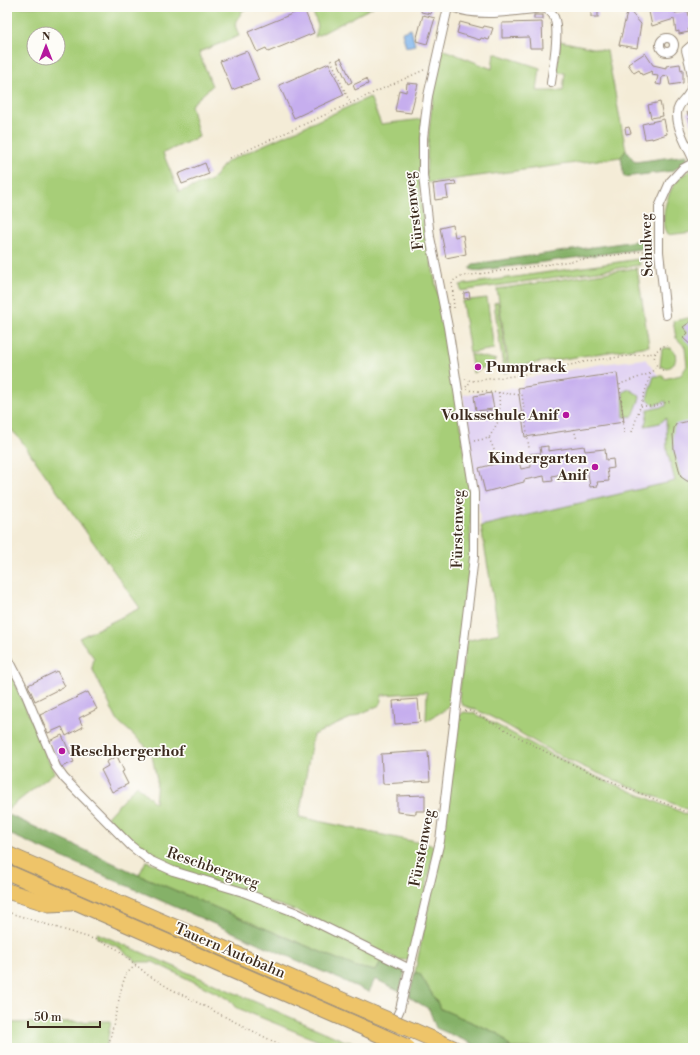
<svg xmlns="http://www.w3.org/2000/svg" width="700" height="1055" viewBox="0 0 700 1055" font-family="'Libre Bodoni',serif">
<rect width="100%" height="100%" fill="#fdfcf7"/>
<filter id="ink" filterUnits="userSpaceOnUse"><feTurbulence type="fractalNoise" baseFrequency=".025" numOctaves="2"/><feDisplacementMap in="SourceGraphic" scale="8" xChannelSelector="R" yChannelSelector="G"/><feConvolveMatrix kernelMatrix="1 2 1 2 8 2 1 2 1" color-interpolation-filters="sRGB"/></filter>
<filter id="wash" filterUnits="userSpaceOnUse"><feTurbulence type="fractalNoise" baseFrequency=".012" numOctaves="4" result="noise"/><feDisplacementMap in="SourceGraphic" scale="16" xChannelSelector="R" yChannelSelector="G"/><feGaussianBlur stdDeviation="0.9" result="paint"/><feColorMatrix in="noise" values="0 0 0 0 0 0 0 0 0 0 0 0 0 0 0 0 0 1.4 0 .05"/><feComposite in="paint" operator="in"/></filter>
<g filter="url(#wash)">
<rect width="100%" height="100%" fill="#f4ecd7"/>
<!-- built -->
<path fill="#e2d4f3" d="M 645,359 L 661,379 L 666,400 L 667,451 L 675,481 L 481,526 L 463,395 L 521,387 L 526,378 L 602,364 Z"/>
<!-- green -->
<g fill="#a7ce78" stroke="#717c4b" fill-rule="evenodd">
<path d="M 7,7 L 250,7 L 242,11 L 235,25 L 239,36 L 199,52 L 212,86 L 191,105 L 199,137 L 163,153 L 179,192 L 212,180 L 226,162 L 370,97 L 381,124 L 423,119 L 420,150 L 420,192 L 427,241 L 453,369 L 471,500 L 470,562 L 455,691 L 448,708 L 426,721 L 427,692 L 382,695 L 380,705 L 313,735 L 299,817 L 435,846 L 412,956 L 407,960 L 399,960 L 302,913 L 187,873 L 148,856 L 107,817 L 137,785 L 155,803 L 157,780 L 151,751 L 117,720 L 92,668 L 94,658 L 79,638 L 140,608 L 20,439 L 7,425 ZM 34,34 L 58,34 L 58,58 L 34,58 Z"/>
<path d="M 311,7 L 373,7 L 315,37 L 318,26 Z"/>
<path d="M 560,41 L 607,51 L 626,150 L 621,157 L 426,183 C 427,138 432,94 442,49 L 492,69 L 494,53 L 540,68 L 537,91 L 563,91 L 565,73 L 557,72 Z"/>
<path d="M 693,168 L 693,232 L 667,235 C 658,221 668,188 680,177 C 684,174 689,171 693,168 Z"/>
<path d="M 639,259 L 640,265 L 461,291 L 460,285 Z"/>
<path d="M 637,268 L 649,346 L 509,367 L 497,289 Z"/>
<path d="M 487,298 L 494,349 L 470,353 L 462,301 Z"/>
<path d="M 498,302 L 508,372 L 504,373 L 494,303 Z"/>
<path d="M 693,317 L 693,812 C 647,792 598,776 553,752 C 523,736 495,715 462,705 L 459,696 L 466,641 L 499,633 L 481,526 L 675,481 L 667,451 L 666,418 L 660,423 L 645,426 L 648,410 L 666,406 L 666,401 L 654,405 L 647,398 L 654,376 L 664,376 L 664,379 L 681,375 L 687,366 L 685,347 L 676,338 L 673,321 Z"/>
<path d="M 664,348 L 671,348 L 675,353 C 678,364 670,371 660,366 L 662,349 Z"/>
<path d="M 470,354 L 497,360 L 473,373 Z"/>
<path d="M 629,389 L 639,395 L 640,398 L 633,416 L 624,417 L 623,392 Z"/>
<path d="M 7,664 L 47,758 L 55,772 L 7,810 Z"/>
<path d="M 464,712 L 474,713 L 585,772 L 693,817 L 693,1048 L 511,1048 L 499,1034 L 441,1009 L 420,974 L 415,972 L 441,846 L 457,717 Z"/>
<path d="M 146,861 L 236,891 L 287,911 L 382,959 L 376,971 L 356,967 L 139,875 Z"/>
<path d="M 97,933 L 345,1041 L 359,1043 L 352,1048 L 336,1048 L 235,1007 L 229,999 L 153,962 L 137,962 L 118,947 L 96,937 Z"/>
<path d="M 111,1021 L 106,1048 L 7,1048 L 7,1023 Z"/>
</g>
<!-- forest -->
<g fill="#85b168" stroke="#606e43">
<path d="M 626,150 L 635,162 L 687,155 L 687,162 L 672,171 L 624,177 L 621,157 Z"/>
<path d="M 650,239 L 641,249 L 476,271 L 470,269 L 473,264 Z"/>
<path d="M 7,814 L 139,875 L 356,967 L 376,971 L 382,959 L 405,971 L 400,991 L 375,979 L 369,992 L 7,833 Z"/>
<path d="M 415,972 L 420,974 L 441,1009 L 499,1034 L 511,1048 L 482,1048 L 436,1028 L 429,1009 L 409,997 Z"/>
</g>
<!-- water -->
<path fill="#7cb3ec" stroke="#5c6e85" d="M 411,29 L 415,45 L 406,47 L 402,32 Z"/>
<g id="blocks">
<!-- building -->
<g fill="#c6aeee">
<path d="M 422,7 L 432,7 L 431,14 L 421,12 Z"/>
<path d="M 648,7 L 672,7 L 675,13 L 688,11 L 692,29 L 688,29 L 689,32 L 679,34 L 679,31 L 676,32 L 674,19 L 652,26 Z"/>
<path d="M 304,9 L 314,33 L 268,52 L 266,48 L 257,52 L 248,32 Z"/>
<path d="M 628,9 L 641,24 L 637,48 L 619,45 Z"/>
<rect x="591" y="10" width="7" height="7"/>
<path d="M 423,15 L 435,18 L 427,44 L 416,41 Z"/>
<rect x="534" y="15" width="9" height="4"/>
<path d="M 460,22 L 483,28 L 484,26 L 493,28 L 489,40 L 481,38 L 480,40 L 457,33 Z"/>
<path d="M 542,22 L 543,48 L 530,48 L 529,37 L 502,38 L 502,23 Z"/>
<path d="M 247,51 L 259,80 L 232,90 L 220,61 Z"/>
<path d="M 645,53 L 653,65 L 666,68 L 666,66 L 680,64 L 681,70 L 683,69 L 683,83 L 670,85 L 668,76 L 662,77 L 661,85 L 656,84 L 658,76 L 651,75 L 652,71 L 642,75 L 639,70 L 634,73 L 628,64 Z"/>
<path d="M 341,58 L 352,82 L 348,84 L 337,60 Z"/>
<path d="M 329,63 L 344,95 L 294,118 L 279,85 Z"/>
<path d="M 366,79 L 368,84 L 355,90 L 353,85 Z"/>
<path d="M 407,83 L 418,84 L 411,113 L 395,111 L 399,90 L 406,92 Z"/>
<path d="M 660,102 L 663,116 L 651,118 L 648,105 Z"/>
<path d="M 693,111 L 693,131 L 687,112 Z"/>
<path d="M 664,119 L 667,134 L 652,139 L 652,138 L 645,139 L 642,124 Z"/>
<path d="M 629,127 L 631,133 L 626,134 L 625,128 Z"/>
<path d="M 205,163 L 209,174 L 182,184 L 178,174 Z"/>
<path d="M 455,181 L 456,185 L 446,186 L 448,198 L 435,200 L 433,184 Z"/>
<path d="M 453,225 L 455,237 L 463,235 L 466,254 L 446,258 L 440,228 Z"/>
<path d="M 469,292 L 470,298 L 464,299 L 464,293 Z"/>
<path d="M 693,320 L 693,347 L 683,338 L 688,333 L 683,327 Z"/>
<path d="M 617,373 L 624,422 L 525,437 L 518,388 Z"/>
<path d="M 491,393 L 494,409 L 476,411 L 474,396 Z"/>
<path d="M 689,421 L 693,422 L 693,482 L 687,481 L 681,477 L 674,450 L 673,435 L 674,428 L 676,424 Z"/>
<path d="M 548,446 L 548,451 L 584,446 L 585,451 L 605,449 L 606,460 L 613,459 L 614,468 L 607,469 L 609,481 L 597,482 L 598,486 L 590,487 L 587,467 L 584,468 L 585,477 L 580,478 L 579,473 L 572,474 L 572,480 L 563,481 L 562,474 L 552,476 L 553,481 L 545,482 L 544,476 L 524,480 L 524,482 L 485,492 L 479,468 L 518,458 L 521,469 L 531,467 L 530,454 L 541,453 L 540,447 Z"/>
<path d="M 57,671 L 65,686 L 35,701 L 28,685 Z"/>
<path d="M 88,692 L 97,709 L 79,718 L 83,727 L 66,736 L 62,727 L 48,733 L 40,715 Z"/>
<path d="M 418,699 L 420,722 L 395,724 L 393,701 Z"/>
<path d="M 62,735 L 74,762 L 61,767 L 49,741 Z"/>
<path d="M 428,751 L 430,781 L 383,784 L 381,754 Z"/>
<path d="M 117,756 L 124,771 L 122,772 L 128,784 L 112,792 L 101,770 L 108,766 L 106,762 Z"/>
<path d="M 425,795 L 425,811 L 416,811 L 416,814 L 397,812 L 397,796 Z"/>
</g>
</g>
</g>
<g filter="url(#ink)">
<use href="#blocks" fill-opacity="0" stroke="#988b7a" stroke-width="1"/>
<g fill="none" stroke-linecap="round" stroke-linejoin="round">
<defs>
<g id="minor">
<path d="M 452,7 C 480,18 513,11 542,8 C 547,9 552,11 554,17 C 560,31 553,66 551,83"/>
<circle cx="667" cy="45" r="7"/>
<path d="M 693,44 L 686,50 C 689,63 696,81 689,93 C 685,101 677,104 677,114 C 677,130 687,145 693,159"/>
<path d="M 666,315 L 659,252 L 659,207 L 670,182 L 682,169 L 693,163"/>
<path d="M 7,656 L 21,683 L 56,767 L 64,778 L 131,846 L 149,860 L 173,871 L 243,892 L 297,913 L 410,969"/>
<path d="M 383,1048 L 400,1009 L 440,841 L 474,557 L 474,493 L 448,327 L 430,237 L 423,175 L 423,138 L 428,96 L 448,7"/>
</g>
<g id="motorway">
<path d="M 7,854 L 374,1014"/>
<path d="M 7,872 L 369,1030"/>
<path d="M 7,891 L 49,904 L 71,903"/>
<path d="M 414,1031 L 453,1048"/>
</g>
</defs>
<!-- minor casing -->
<use href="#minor" stroke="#988b7a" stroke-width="10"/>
<!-- motorway casing -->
<use href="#motorway" stroke="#988b7a" stroke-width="17"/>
<!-- path -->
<g stroke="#988b7a" stroke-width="1.5" stroke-dasharray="1 3" stroke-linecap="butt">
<path d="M 331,60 L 350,103"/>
<path d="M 230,158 L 426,69"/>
<path d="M 454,308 L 452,283 L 455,279 L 464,276 L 651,250"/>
<path d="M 667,371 C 650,369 650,347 668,345"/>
<path d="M 465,379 L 472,381 L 521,375 L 594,360 L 655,353"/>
<path d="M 466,387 L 471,381"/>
<path d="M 466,390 L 522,395 L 529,448"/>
<path d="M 499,392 L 500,418"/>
<path d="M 641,406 L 654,406 L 671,401"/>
<path d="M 470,414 L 500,410"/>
<path d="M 574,429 L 577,440"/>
<path d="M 632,432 L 651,373 L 656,366"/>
<path d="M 624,433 L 620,384 L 651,373"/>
<path d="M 489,438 L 495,452"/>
<path d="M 474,441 L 489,438 L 500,418 L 525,417"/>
<path d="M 465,711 L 471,711 L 548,753 L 596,775 L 693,815"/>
<path d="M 7,912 L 103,942 L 117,949 L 148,975 L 169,988 L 286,1048"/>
<path d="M 108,1048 L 122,986 L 126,974 L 136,965"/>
</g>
<!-- minor -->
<use href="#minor" stroke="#fff" stroke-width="8"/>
<!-- motorway -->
<use href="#motorway" stroke="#eec469" stroke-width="15"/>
<defs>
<g id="motorway-bridge">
<path d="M 374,1014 L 414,1031"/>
<path d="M 369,1030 L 407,1047"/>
</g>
</defs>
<!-- motorway-bridge casing -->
<use href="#motorway-bridge" stroke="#988b7a" stroke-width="17" stroke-linecap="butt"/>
<!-- motorway-bridge -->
<use href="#motorway-bridge" stroke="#eec469" stroke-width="15"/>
</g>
</g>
<!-- markers -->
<g fill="#b5179e" stroke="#fdfcf7" stroke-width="1.5">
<circle cx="478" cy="367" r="4"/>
<circle cx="566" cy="415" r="4"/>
<circle cx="595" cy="467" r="4"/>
<circle cx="62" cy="751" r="4"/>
</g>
<g text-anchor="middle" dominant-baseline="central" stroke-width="3.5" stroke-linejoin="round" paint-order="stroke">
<!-- street labels -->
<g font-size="15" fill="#3b2a1e" stroke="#fdfcf7">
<text transform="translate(414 211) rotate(-97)">Fürstenweg</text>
<text transform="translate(647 245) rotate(-92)">Schulweg</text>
<text transform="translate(458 529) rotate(-89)">Fürstenweg</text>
<text transform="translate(422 848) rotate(-79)">Fürstenweg</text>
<text transform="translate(213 868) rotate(19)">Reschbergweg</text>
<text transform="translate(230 951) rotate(23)">Tauern Autobahn</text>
</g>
<!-- poi labels -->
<g font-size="15" font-weight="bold" fill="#3b2a1e" stroke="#fdfcf7" text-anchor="start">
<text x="486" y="367">Pumptrack</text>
<text x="558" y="415" text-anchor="end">Volksschule Anif</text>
<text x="587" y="458" text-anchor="end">Kindergarten<tspan x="587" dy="17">Anif</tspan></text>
<text x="70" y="751">Reschbergerhof</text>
</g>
</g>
<!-- margin -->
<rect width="700" height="1055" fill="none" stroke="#fdfcf7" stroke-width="24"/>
<!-- north arrow -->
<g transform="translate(46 46)"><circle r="19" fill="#fdfcf7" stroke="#afa8a0"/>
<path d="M0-3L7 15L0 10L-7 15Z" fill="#b5179e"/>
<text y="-6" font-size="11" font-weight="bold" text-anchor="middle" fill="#3b2a1e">N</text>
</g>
<!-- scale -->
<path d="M28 1021v6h72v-6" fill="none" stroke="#3b2a1e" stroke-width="2"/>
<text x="34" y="1021" font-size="12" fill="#3b2a1e" stroke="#fdfcf7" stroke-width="3" paint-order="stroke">50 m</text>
</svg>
